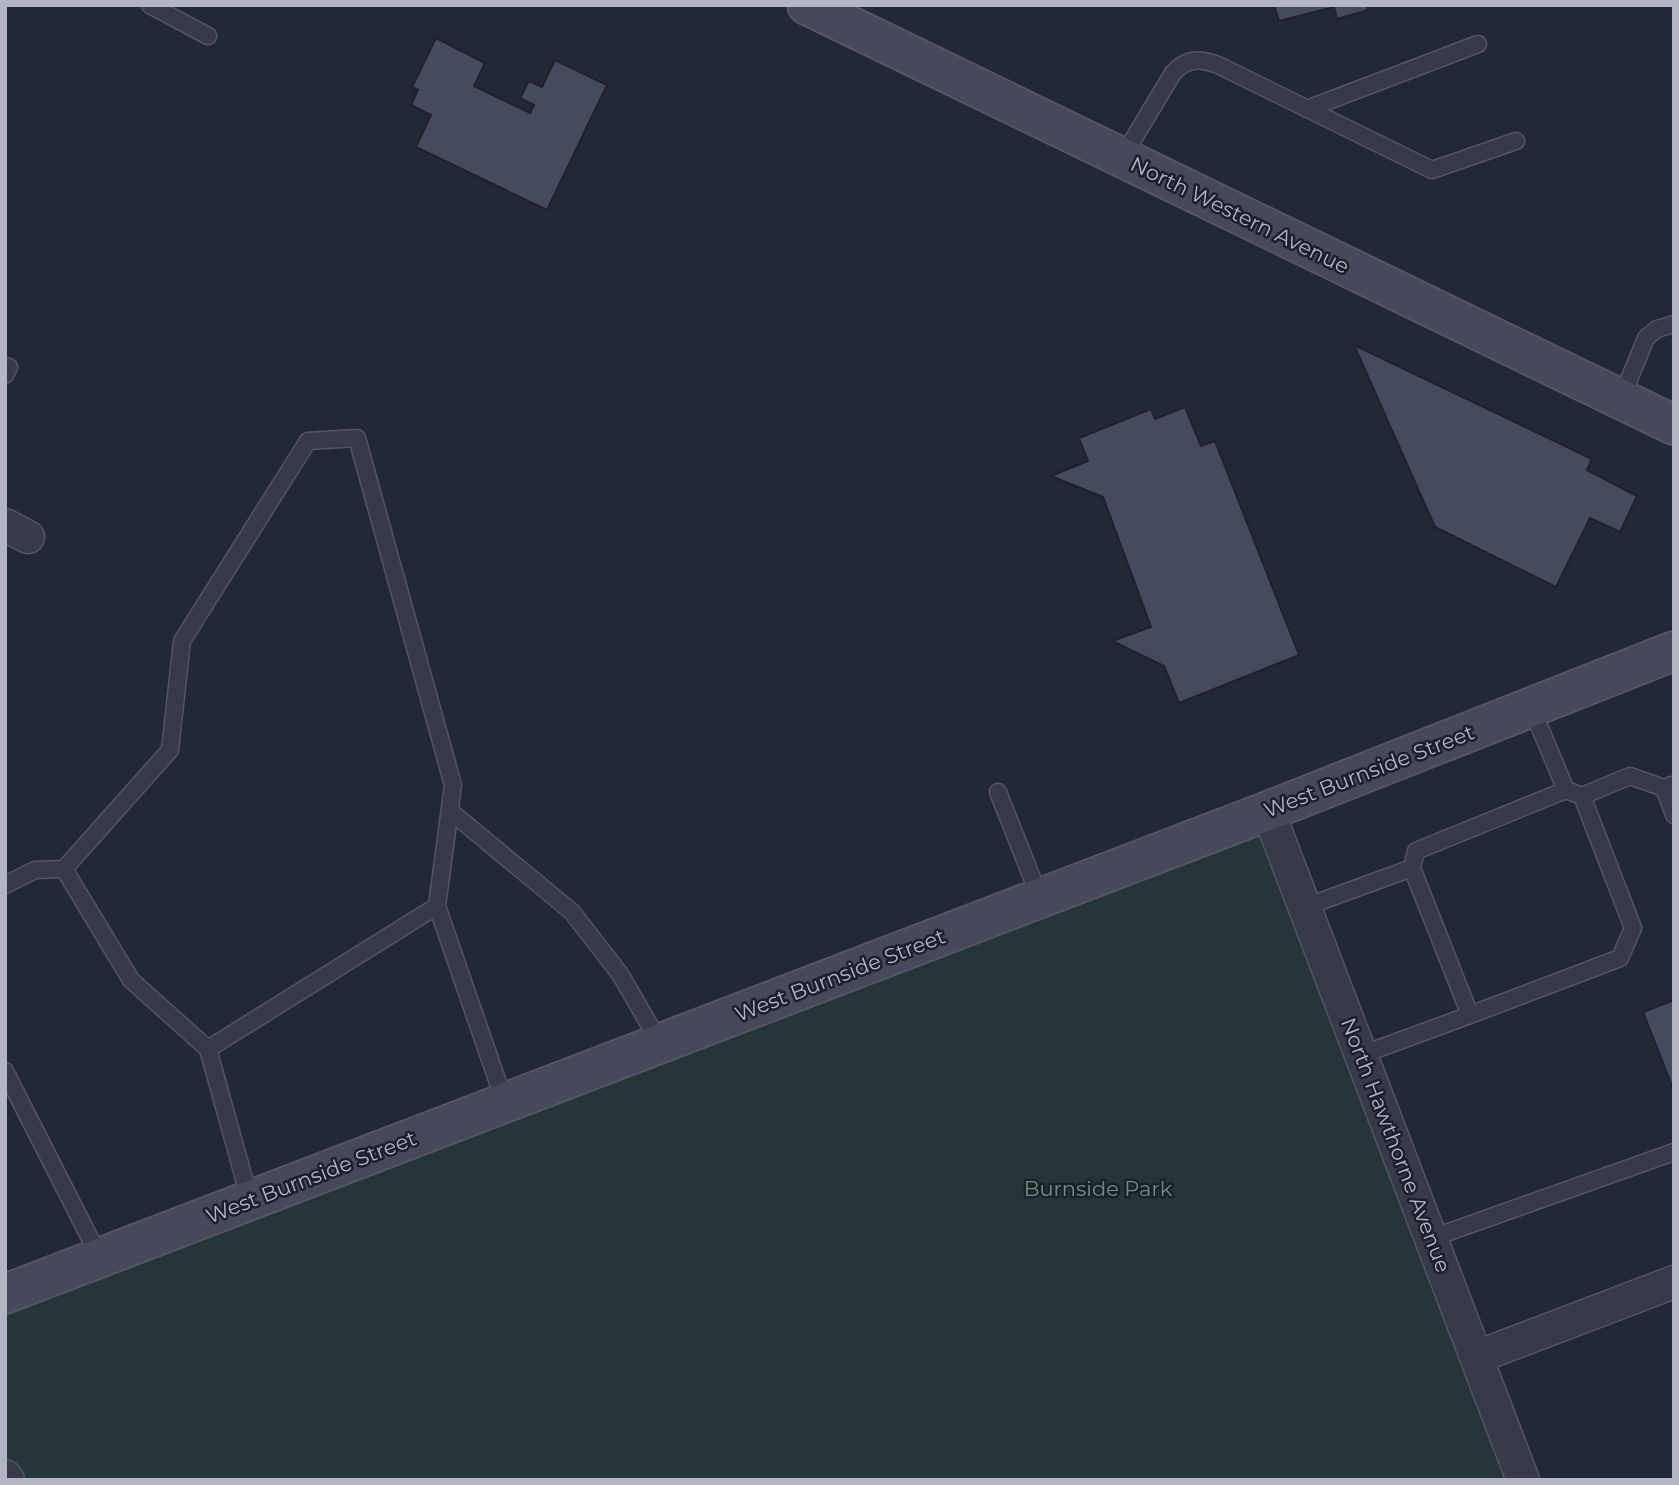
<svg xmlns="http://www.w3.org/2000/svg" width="1679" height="1485" viewBox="0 0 1679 1485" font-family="Montserrat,sans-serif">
<rect width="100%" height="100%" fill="#232837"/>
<!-- green -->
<path fill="#263539" d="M 1268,811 L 1523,1480 L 8,1480 L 5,1476 L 5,1294 Z"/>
<!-- building -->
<g fill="#454a5c" stroke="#1e222f" stroke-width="2">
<path d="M 1274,5 L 1367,5 L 1368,10 L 1337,19 L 1334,7 L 1279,21 Z"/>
<path d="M 436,38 L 485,63 L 474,86 L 530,113 L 534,105 L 520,98 L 529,81 L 542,87 L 555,60 L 607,85 L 547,210 L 416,147 L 431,115 L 411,105 L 418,90 L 412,87 Z"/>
<path d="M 1354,345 L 1592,459 L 1587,470 L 1637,496 L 1620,532 L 1590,518 L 1556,587 L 1435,527 Z"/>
<path d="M 1185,407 L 1201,446 L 1215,441 L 1299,655 L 1179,703 L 1164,666 L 1112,641 L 1151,627 L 1103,497 L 1051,476 L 1088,461 L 1079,438 L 1151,409 L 1155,419 Z"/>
<path d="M 1674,1000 L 1674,1091 L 1643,1012 Z"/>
</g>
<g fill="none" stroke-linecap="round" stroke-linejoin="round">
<defs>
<g id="lane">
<path d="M 150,5 L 208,36"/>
<path d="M 1307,109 L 1478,44"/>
<path d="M 1122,158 L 1173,73 C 1187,58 1199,58 1218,65 L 1432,170 L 1516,141"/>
<path d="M 5,366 L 9,367 L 5,375"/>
<path d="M 1621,399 L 1646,338 L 1657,329 L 1674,324"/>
<path d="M 1671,785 L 1664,788 L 1674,815"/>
<path d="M 998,792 L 1040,898"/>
<path d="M 1582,796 L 1630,776 L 1664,788"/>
<path d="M 450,811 L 572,912 L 620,974 L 660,1043"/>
<path d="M 1412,868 L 1416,851 L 1566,790 L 1531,707"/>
<path d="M 64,869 L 170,750 L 182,641 L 308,441 L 357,438 L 453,785 L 437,906 L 505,1103"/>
<path d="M 5,885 L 35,870 L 64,869 L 131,980 L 208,1049 L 250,1200"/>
<path d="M 1305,907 L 1412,868 L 1470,1015 L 1361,1055"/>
<path d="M 1470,1015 L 1620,958 L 1633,928 L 1582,796 L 1566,790"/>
<path d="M 208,1049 L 437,906"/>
<path d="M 5,1071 L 100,1258"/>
<path d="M 1432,1238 L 1674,1152"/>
</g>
<g id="street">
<path d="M 5,525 L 28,537"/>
<path d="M 1268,811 L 1523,1480"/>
<path d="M 1477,1357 L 1674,1282"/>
<path d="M 5,1476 L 8,1480"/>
</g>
<g id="secondary">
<path d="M 807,5 L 1674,425"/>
<path d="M 5,1294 L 1268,811 L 1674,651"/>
</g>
</defs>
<!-- lane casing -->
<use href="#lane" stroke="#525563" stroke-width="19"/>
<!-- street casing -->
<use href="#street" stroke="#525563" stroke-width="35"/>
<!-- secondary casing -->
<use href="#secondary" stroke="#525563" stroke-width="42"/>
<!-- lane -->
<use href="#lane" stroke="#373b48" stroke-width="16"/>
<!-- street -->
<use href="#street" stroke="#373b48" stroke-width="32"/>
<!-- secondary -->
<use href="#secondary" stroke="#45495a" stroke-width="38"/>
</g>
<g text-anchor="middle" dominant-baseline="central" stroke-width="5" stroke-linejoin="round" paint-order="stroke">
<!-- street labels -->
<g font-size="21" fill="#b2b5c4" stroke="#1c202d">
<text transform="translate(1240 215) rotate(26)">North Western Avenue</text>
<text transform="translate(1369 771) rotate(-21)">West Burnside Street</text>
<text transform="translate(840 975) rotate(-21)">West Burnside Street</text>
<text transform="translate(1396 1145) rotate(69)">North Hawthorne Avenue</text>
<text transform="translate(311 1177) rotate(-21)">West Burnside Street</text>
</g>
<!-- park labels -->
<g font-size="21" fill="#6b937c" stroke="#1c202d">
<text x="1098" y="1188">Burnside Park</text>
</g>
</g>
<!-- border -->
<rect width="1679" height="1485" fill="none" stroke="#b2b5c4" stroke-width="14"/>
</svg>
